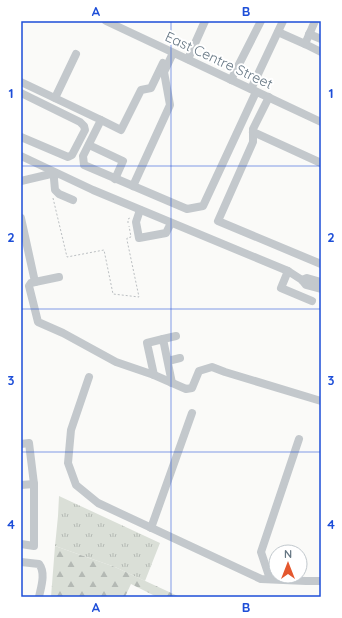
<svg xmlns="http://www.w3.org/2000/svg" width="342" height="618" viewBox="0 0 342 618" font-family="Quicksand,sans-serif">
<defs>
<pattern id="grass-tufts" width="24" height="20" patternUnits="userSpaceOnUse"><rect width="24" height="20" fill="#dadfd7"/><path d="M3 7l-1-3M5 7V3M7 7l1-3M15 17l-1-3M17 17v-4M19 17l1-3" fill="none" stroke="#b4b9b4"/></pattern>
<pattern id="forest-firs" width="22" height="20" patternUnits="userSpaceOnUse"><rect width="22" height="20" fill="#dadfd7"/><path d="M5 1l3.5 6h-7zM16 11l3.5 6h-7z" fill="#b4b9b4"/></pattern>
</defs>
<rect width="100%" height="100%" fill="#fafaf8"/>
<!-- grass -->
<path fill="url(#grass-tufts)" d="M 59,496 L 160,543 L 145,581 L 115,567 L 55,546 L 58,516 Z"/>
<!-- forest -->
<path fill="url(#forest-firs)" d="M 55,546 L 115,567 L 180,597 L 157,597 L 131,584 L 125,597 L 51,597 Z"/>
<g fill="none" stroke-linecap="round" stroke-linejoin="round">
<!-- path -->
<g stroke="#bbbfc2" stroke-width="1" stroke-dasharray="2 2" stroke-linecap="butt">
<path d="M 53,198 L 67,257 L 104,250 L 113,294 L 139,297 L 127,240 L 127,238 L 131,237 L 129,226"/>
<path d="M 128,223 L 128,219 L 130,218"/>
</g>
<!-- minor -->
<g stroke="#c3c8cc" stroke-width="8">
<path d="M 106,21 L 321,122"/>
<path d="M 315,21 L 305,44 L 321,52"/>
<path d="M 278,32 L 305,44"/>
<path d="M 309,34 L 321,39"/>
<path d="M 188,59 L 205,21"/>
<path d="M 231,80 L 261,21"/>
<path d="M 21,82 L 101,120 L 83,156 L 84,165 L 187,209 L 203,206 L 256,92"/>
<path d="M 251,89 L 283,21"/>
<path d="M 21,93 L 80,122 L 84,126 L 85,130 L 72,155 L 68,157 L 21,137"/>
<path d="M 269,97 L 253,129 L 253,142 L 218,221 L 321,264"/>
<path d="M 55,98 L 76,54"/>
<path d="M 101,120 L 121,130 L 141,90 L 151,88 L 163,63"/>
<path d="M 253,132 L 321,163"/>
<path d="M 89,145 L 123,161 L 115,179"/>
<path d="M 21,156 L 93,190 L 288,271 L 302,280 L 306,285 L 321,289"/>
<path d="M 55,173 L 54,179 L 55,190 L 59,194 L 73,200"/>
<path d="M 21,181 L 55,173"/>
<path d="M 133,186 L 170,105 L 164,72 L 173,53"/>
<path d="M 140,210 L 136,222 L 139,238 L 166,233 L 171,223"/>
<path d="M 21,218 L 35,282 L 31,283 L 29,286 L 38,322 L 63,333 L 116,362 L 154,375 L 186,389 L 192,388 L 199,371 L 212,367 L 225,372 L 321,401"/>
<path d="M 288,271 L 281,288 L 312,301"/>
<path d="M 302,280 L 307,278 L 321,282"/>
<path d="M 35,282 L 59,277"/>
<path d="M 163,339 L 176,336"/>
<path d="M 168,361 L 180,358"/>
<path d="M 154,375 L 147,343 L 163,339 L 172,383"/>
<path d="M 89,377 L 71,430 L 68,463 L 76,485 L 98,503 L 261,579 L 306,581 L 321,581"/>
<path d="M 21,444 L 29,443 L 34,484 L 34,546 L 21,544"/>
<path d="M 21,485 L 34,484"/>
<path d="M 151,528 L 192,413"/>
<path d="M 21,562 L 39,564 C 46,573 41,587 39,597"/>
<path d="M 270,579 L 261,552 L 299,439"/>
</g>
</g>
<!-- grid -->
<path fill="none" stroke="#1d4ed8" stroke-width="1" stroke-opacity="0.55" d="M 171,21 L 171,597M 21,166 L 321,166M 21,309 L 321,309M 21,452 L 321,452"/>
<g text-anchor="middle" dominant-baseline="central" stroke-width="4" stroke-linejoin="round" paint-order="stroke">
<!-- street labels -->
<g font-size="14" fill="#657683" stroke="#fff">
<text transform="translate(219 60) rotate(25)">East Centre Street</text>
</g>
</g>
<!-- border -->
<rect width="342" height="618" fill="none" stroke="#ffffff" stroke-width="44"/>
<!-- north arrow -->
<g transform="translate(288 564)"><circle r="19" fill="#ffffff" stroke="#c1c8cd"/>
<path d="M0-3L7 15L0 10L-7 15Z" fill="#e4572e"/>
<text y="-6" font-size="11" font-weight="bold" text-anchor="middle" fill="#657683">N</text>
</g>
<rect x="22" y="22" width="298" height="574" fill="none" stroke="#1d4ed8" stroke-width="1.5"/>
<g font-size="13" text-anchor="middle" font-weight="bold" fill="#1d4ed8">
<text x="96" y="16">A</text>
<text x="246" y="16">B</text>
<text x="11" y="98">1</text>
<text x="331" y="98">1</text>
<text x="11" y="242">2</text>
<text x="331" y="242">2</text>
<text x="11" y="385">3</text>
<text x="331" y="385">3</text>
<text x="11" y="529">4</text>
<text x="331" y="529">4</text>
<text x="96" y="612">A</text>
<text x="246" y="612">B</text>
</g>
</svg>
